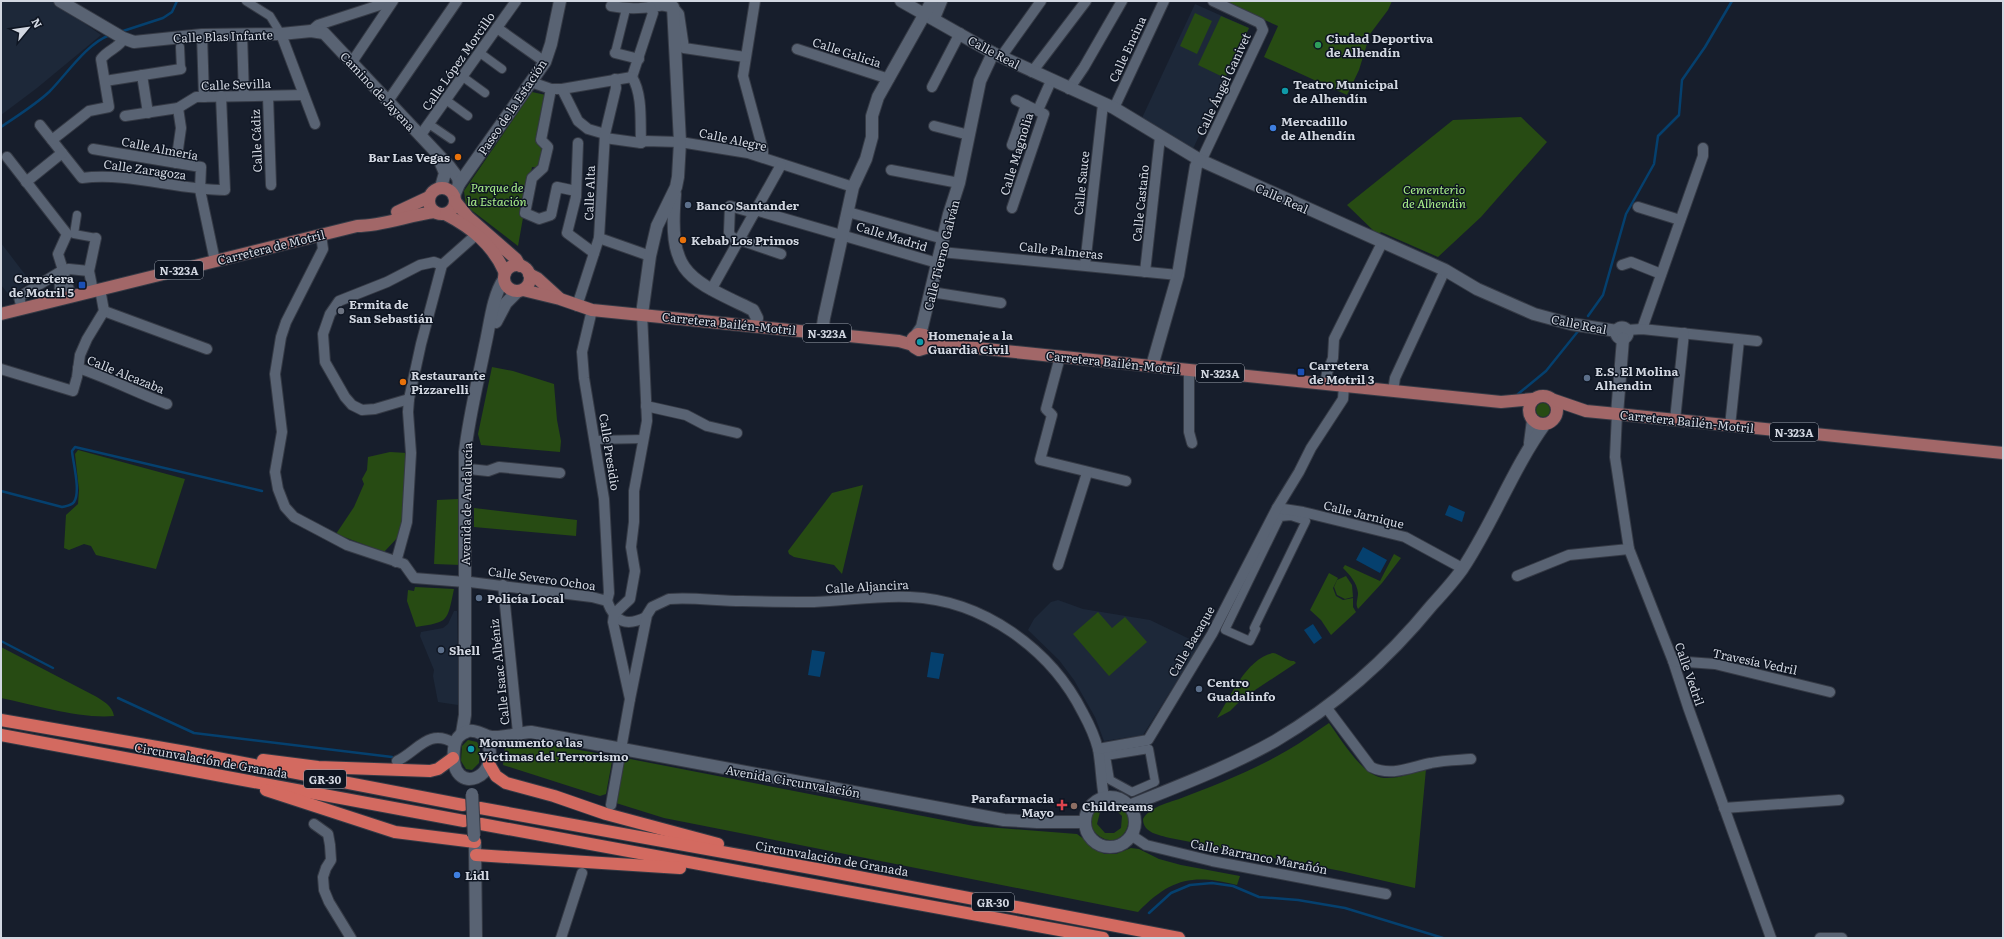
<svg xmlns="http://www.w3.org/2000/svg" width="2004" height="939" viewBox="0 0 2004 939" font-family="Literata,serif">
<rect width="100%" height="100%" fill="#171e2c"/>
<!-- built -->
<g fill="#1d2839">
<path d="M 1,1 L 53,1 L 101,35 L 37,88 L 1,115 Z"/>
<path d="M 1195,4 L 1249,28 L 1192,151 L 1142,118 Z"/>
<path d="M 1,243 L 30,281 L 10,296 L 1,285 Z"/>
<path d="M 1058,600 L 1083,609 L 1150,620 L 1200,644 L 1143,735 L 1104,741 L 1095,717 L 1074,680 L 1059,660 L 1028,630 L 1034,619 L 1051,602 Z"/>
<path d="M 457,611 L 458,660 L 458,705 L 438,702 L 433,676 L 434,670 L 420,636 L 421,632 L 443,628 L 448,624 L 454,611 Z"/>
</g>
<!-- green -->
<g fill="#274b13" fill-rule="evenodd">
<path d="M 1222,1 L 1392,1 L 1388,10 L 1370,34 L 1359,70 L 1347,95 L 1264,57 L 1278,26 Z"/>
<path d="M 1195,13 L 1212,21 L 1197,54 L 1180,46 Z"/>
<path d="M 1221,16 L 1249,28 L 1225,78 L 1198,65 Z"/>
<path d="M 532,92 L 546,95 L 537,143 L 544,145 L 540,168 L 532,167 L 518,246 L 466,206 L 464,191 Z"/>
<path d="M 1521,117 L 1547,142 L 1481,217 L 1438,257 L 1381,232 L 1378,235 L 1347,205 L 1453,120 Z"/>
<path d="M 492,367 L 513,371 L 554,384 L 557,420 L 561,441 L 560,452 L 481,445 L 478,434 Z"/>
<circle cx="1543" cy="410" r="7"/>
<path d="M 78,450 L 185,479 L 156,569 L 96,555 L 91,546 L 84,544 L 69,550 L 64,548 L 66,515 L 78,504 L 79,490 L 75,454 Z"/>
<path d="M 390,452 L 407,453 L 406,505 L 400,535 L 384,552 L 336,534 L 354,507 L 364,484 L 362,479 L 367,470 L 368,457 Z"/>
<path d="M 863,485 L 842,574 L 834,565 L 794,557 L 789,554 L 788,551 L 832,493 Z"/>
<path d="M 459,499 L 461,565 L 434,564 L 437,500 Z"/>
<path d="M 474,508 L 577,520 L 576,536 L 474,527 Z"/>
<path d="M 1394,554 L 1401,558 L 1382,583 L 1358,609 C 1355,604 1358,599 1358,593 C 1357,583 1350,575 1343,568 L 1345,565 L 1380,581 Z"/>
<path d="M 1329,573 L 1338,578 L 1333,588 L 1336,596 L 1343,600 L 1353,598 L 1353,607 L 1356,612 L 1331,635 L 1321,620 L 1310,610 Z"/>
<path d="M 1346,576 L 1352,585 L 1353,597 L 1345,599 L 1337,595 L 1334,587 L 1337,580 Z"/>
<path d="M 415,587 L 454,589 C 447,622 449,622 416,627 L 407,601 L 408,590 L 414,591 Z"/>
<path d="M 1098,612 L 1112,628 L 1125,617 L 1147,642 L 1109,676 L 1073,634 Z"/>
<path d="M 1,647 L 95,696 C 103,701 112,705 114,716 C 81,719 34,705 1,698 Z"/>
<path d="M 1273,653 C 1280,654 1288,662 1294,661 L 1296,663 L 1243,698 L 1230,711 L 1217,718 C 1231,696 1246,659 1273,653 Z"/>
<path d="M 1329,723 C 1341,739 1363,777 1384,778 C 1398,779 1413,773 1426,769 L 1415,888 L 1341,871 L 1170,838 C 1159,835 1143,833 1143,819 C 1150,807 1167,803 1179,799 C 1216,785 1254,770 1288,750 C 1302,742 1315,732 1329,723 Z"/>
<path d="M 468,740 L 477,742 L 480,748 L 479,763 L 472,770 L 466,769 L 461,761 L 462,746 Z"/>
<path d="M 529,741 L 613,756 L 606,794 L 600,796 L 503,765 L 505,747 L 511,744 Z"/>
<path d="M 625,758 L 974,826 L 1077,834 L 1104,854 L 1116,854 L 1131,848 L 1139,849 L 1159,859 L 1181,865 L 1240,876 L 1237,885 C 1193,874 1171,878 1138,912 L 664,818 L 616,803 Z"/>
<path d="M 1106,802 C 1120,802 1133,813 1127,828 C 1113,861 1066,818 1106,802 ZM 1107,808 L 1116,810 L 1122,816 L 1121,828 L 1114,833 L 1105,833 L 1097,824 L 1100,812 Z"/>
</g>
<!-- water -->
<g fill="#05406e">
<path d="M 1449,505 L 1465,512 L 1462,522 L 1445,515 Z"/>
<path d="M 1363,547 L 1387,560 L 1380,573 L 1356,560 Z"/>
<path d="M 1313,624 L 1322,638 L 1314,644 L 1304,630 Z"/>
<path d="M 812,650 L 825,652 L 820,677 L 808,675 Z"/>
<path d="M 931,652 L 944,654 L 939,679 L 927,677 Z"/>
</g>
<g fill="none" stroke-linecap="round" stroke-linejoin="round">
<!-- stream -->
<g stroke="#05406e" stroke-width="2.5">
<path d="M 120,32 L 163,18 L 172,12 L 177,1"/>
<path d="M 1,127 C 17,116 35,105 49,92 C 66,75 87,43 110,35"/>
<path d="M 1588,316 L 1603,295 L 1626,214 L 1654,164 L 1658,136 L 1679,115 L 1682,80 L 1705,47 L 1732,1"/>
<path d="M 1518,394 L 1546,371 L 1579,330"/>
<path d="M 1,491 L 62,507 C 66,506 71,506 74,502 C 81,492 73,463 72,451 L 75,447 L 262,491"/>
<path d="M 1,641 L 53,668"/>
<path d="M 118,698 L 194,733 L 392,757"/>
<path d="M 1149,913 L 1171,893 L 1190,885 L 1212,883 L 1233,886 L 1259,897 L 1298,900 L 1345,908 L 1443,938"/>
</g>
<defs>
<g id="pedestrian">
<path d="M 246,1 L 270,16 L 281,34"/>
<path d="M 180,47 L 181,69"/>
<path d="M 480,53 L 502,69"/>
<path d="M 615,53 L 626,9"/>
<path d="M 463,77 L 485,93"/>
<path d="M 446,100 L 468,116"/>
<path d="M 429,124 L 451,139"/>
<path d="M 77,215 L 74,234 L 96,238"/>
<path d="M 595,440 L 644,439"/>
<path d="M 1291,516 L 1306,521 L 1254,628 L 1256,629 L 1250,641 L 1225,630 L 1280,517 Z"/>
<path d="M 1149,749 L 1155,782 L 1132,792 L 1110,780 L 1106,756 Z"/>
</g>
<g id="minor">
<path d="M 755,1 L 743,76 L 763,150 L 763,157"/>
<path d="M 611,6 C 631,10 646,8 665,5"/>
<path d="M 673,7 L 679,14 L 684,48 L 745,57"/>
<path d="M 497,28 L 545,62"/>
<path d="M 311,31 L 318,25 L 392,1"/>
<path d="M 242,34 L 244,96"/>
<path d="M 281,34 L 315,124"/>
<path d="M 202,35 L 204,97"/>
<path d="M 797,49 L 889,79"/>
<path d="M 615,53 L 639,59"/>
<path d="M 1001,57 L 1041,1"/>
<path d="M 352,62 L 393,1"/>
<path d="M 1032,72 L 1086,1"/>
<path d="M 142,75 L 148,113"/>
<path d="M 632,77 L 653,13 L 650,7"/>
<path d="M 632,77 C 643,95 640,122 641,143"/>
<path d="M 105,81 L 181,69"/>
<path d="M 531,82 L 551,89 L 562,89 L 632,77"/>
<path d="M 932,87 L 960,33"/>
<path d="M 551,89 L 541,140 L 548,147 L 543,168 L 532,178 L 525,213 L 539,219 L 551,215 L 557,187 L 576,191"/>
<path d="M 562,89 L 578,121 L 588,129 L 605,134"/>
<path d="M 1069,89 L 1084,67 L 1122,1"/>
<path d="M 268,96 L 271,185"/>
<path d="M 1016,100 L 1026,105"/>
<path d="M 388,101 L 457,1"/>
<path d="M 1114,108 L 1164,1"/>
<path d="M 1038,110 L 1051,81"/>
<path d="M 125,116 L 178,108 L 196,97 L 303,95"/>
<path d="M 40,125 L 82,178 C 129,172 177,190 225,190 L 221,96"/>
<path d="M 934,126 L 969,135"/>
<path d="M 420,136 L 516,1"/>
<path d="M 605,138 L 641,143 L 645,141 L 680,142 L 748,153 L 853,187"/>
<path d="M 52,140 L 89,111 L 109,107 L 101,59 C 109,49 119,48 124,38"/>
<path d="M 578,143 L 576,197 L 567,233 L 594,253"/>
<path d="M 1012,145 L 1026,105 L 1044,114 L 1012,208"/>
<path d="M 93,149 L 201,167 L 200,190 L 215,261"/>
<path d="M 7,157 L 67,234 L 58,254 L 71,296"/>
<path d="M 1200,160 L 1203,157 L 1263,30 L 1260,23 L 1213,1"/>
<path d="M 176,163 L 181,128 L 178,108"/>
<path d="M 891,170 L 959,183"/>
<path d="M 26,182 L 62,153"/>
<path d="M 1638,207 L 1680,220"/>
<path d="M 755,210 L 934,262"/>
<path d="M 848,212 L 940,238"/>
<path d="M 754,213 L 730,206 L 729,232 L 731,237 L 781,254"/>
<path d="M 321,235 L 323,249 L 286,322 L 281,337 L 275,374 L 282,432 L 275,472 L 278,489 L 285,507 L 294,517 L 347,545 L 404,564 L 414,578 L 465,582"/>
<path d="M 599,238 L 650,256"/>
<path d="M 941,252 L 1178,275"/>
<path d="M 1085,265 L 1103,104"/>
<path d="M 1622,265 L 1631,262 L 1661,274"/>
<path d="M 1145,272 L 1160,137"/>
<path d="M 711,290 L 781,165"/>
<path d="M 93,291 L 89,271 L 96,238"/>
<path d="M 931,292 L 1001,303"/>
<path d="M 61,299 C 58,288 60,280 63,270"/>
<path d="M 577,306 L 599,238 L 605,134 L 616,88 L 615,79"/>
<path d="M 22,309 L 19,297 L 63,270 L 69,269 L 89,271"/>
<path d="M 592,310 L 582,352 L 584,378 L 604,499 L 609,593 L 607,601"/>
<path d="M 104,311 L 207,349"/>
<path d="M 1642,329 L 1703,156 L 1703,148"/>
<path d="M 1627,330 L 1642,329 L 1757,341"/>
<path d="M 1060,357 L 1046,409 L 1052,415 L 1040,460 L 1126,481"/>
<path d="M 78,368 C 109,378 137,393 167,404"/>
<path d="M 1,369 L 73,391 L 77,377 L 80,355 L 87,339 L 104,311 L 100,289"/>
<path d="M 1189,370 L 1189,432 L 1192,443"/>
<path d="M 1325,384 L 1327,373 L 1333,358 L 1334,339 L 1382,243"/>
<path d="M 1393,391 L 1395,378 L 1445,270"/>
<path d="M 409,399 L 375,409 L 362,410 L 352,405 L 345,397 L 325,362 L 323,334 L 330,314 L 339,301 L 387,282 L 420,265 L 434,262 L 442,265"/>
<path d="M 646,406 L 686,415 L 707,426 L 737,433"/>
<path d="M 1617,414 L 1615,457 L 1629,549 L 1673,661 L 1688,707 L 1771,938"/>
<path d="M 1675,420 L 1684,333"/>
<path d="M 1730,426 L 1739,340"/>
<path d="M 469,469 L 488,471 L 499,467 L 560,473"/>
<path d="M 1277,508 L 1303,512 L 1405,537 L 1462,568"/>
<path d="M 396,562 L 407,522 L 411,453 L 408,412 L 409,399 L 421,344 L 442,265 L 477,234"/>
<path d="M 1058,565 L 1087,473"/>
<path d="M 1517,576 L 1569,555 L 1629,549"/>
<path d="M 470,582 L 592,597 L 607,601 C 615,622 626,627 646,617"/>
<path d="M 503,585 L 518,733"/>
<path d="M 1673,661 L 1715,664 L 1830,692"/>
<path d="M 630,699 L 647,615 L 652,607 L 669,599 C 693,597 717,601 742,601 C 766,602 790,602 814,602 C 846,601 878,595 910,597 C 983,600 1051,649 1083,713 C 1089,724 1095,737 1098,749 C 1101,765 1101,782 1104,797"/>
<path d="M 1326,707 L 1371,767 C 1391,777 1411,767 1431,763 C 1444,760 1458,760 1471,759"/>
<path d="M 1098,749 L 1148,740 L 1212,634 L 1277,508 L 1299,472 L 1311,448 L 1343,399 L 1344,386"/>
<path d="M 397,761 C 418,751 428,728 454,743"/>
<path d="M 611,805 L 630,699 L 613,622 L 614,614 L 630,599 L 635,571 L 631,547 L 634,522 L 634,491 L 647,421 L 642,314"/>
<path d="M 1724,808 L 1839,800"/>
<path d="M 314,824 L 328,834 L 330,845 L 331,860 L 326,868 L 323,877 L 324,890 L 329,902 L 351,938"/>
<path d="M 1131,835 L 1146,845 L 1212,861 L 1386,894"/>
<path d="M 561,938 L 582,873"/>
<path d="M 1820,938 L 1842,938"/>
</g>
<g id="tertiary">
<path d="M 60,1 L 123,38 L 134,42 L 202,35 L 281,34 L 311,31 L 324,33 L 449,166 L 458,178 L 459,184"/>
<path d="M 901,1 L 993,53 L 1114,108 L 1200,160 L 1445,270 L 1477,289 L 1534,314 L 1571,324 L 1617,331"/>
<path d="M 934,18 L 941,1"/>
<path d="M 439,159 L 445,173 L 441,187"/>
<path d="M 675,194 C 668,275 687,278 753,310 L 757,318 L 755,326"/>
<path d="M 454,196 L 459,184 L 545,62 L 551,44 L 560,1"/>
<path d="M 642,314 L 650,256 L 657,226 L 676,187 L 678,177 L 680,142 L 673,7 L 665,5 L 665,1"/>
<path d="M 496,322 L 506,303 L 518,291"/>
<circle cx="1622" cy="333" r="5.5"/>
<path d="M 822,332 L 824,318 L 853,187 L 866,159 L 872,137 L 872,116 L 878,97 L 932,1"/>
<path d="M 917,334 L 922,327 L 949,214 L 959,183 L 980,81 L 993,53"/>
<path d="M 1152,366 L 1178,275 L 1196,166 L 1200,160"/>
<path d="M 1617,414 L 1623,339"/>
<path d="M 1530,443 L 1533,420"/>
<path d="M 462,733 L 465,715 L 465,452 C 469,416 478,381 485,346 C 490,325 492,297 504,279"/>
<path d="M 484,735 C 509,778 448,801 454,749 C 455,739 459,734 468,731 C 477,729 483,736 492,737 C 505,738 517,733 531,732 L 1004,820 L 1037,822 L 1085,822"/>
<circle cx="1110" cy="822" r="25"/>
<path d="M 1129,806 C 1178,786 1229,767 1275,741 C 1336,705 1388,659 1432,605 C 1443,593 1454,581 1463,568 C 1494,521 1513,468 1545,424"/>
<path d="M 475,845 L 476,938"/>
</g>
<g id="primary">
<circle cx="442" cy="201" r="13"/>
<path d="M 455,201 L 468,217 L 516,259 L 520,266"/>
<path d="M 397,212 L 429,197"/>
<path d="M 445,214 C 472,228 493,245 505,273"/>
<circle cx="517" cy="278" r="13"/>
<path d="M 529,274 L 537,278 L 559,298"/>
<path d="M 523,290 L 560,299 L 592,310 L 899,341 L 913,345"/>
<path d="M 1,314 L 357,226 C 383,226 409,215 435,212"/>
<path d="M 928,339 L 947,345 L 1501,402 L 1533,399"/>
<path d="M 927,346 L 928,339 L 924,335 L 918,334 L 913,338 L 914,347 L 919,350 L 939,344"/>
<circle cx="1543" cy="410" r="14"/>
<path d="M 1554,400 L 1586,411 L 1617,414 L 2003,453"/>
</g>
<g id="motorway">
<path d="M 1,720 L 186,752 L 463,805"/>
<path d="M 1,735 L 464,821"/>
<path d="M 263,760 L 318,767 L 430,771 L 438,769 L 453,758"/>
<path d="M 489,764 L 496,776 L 506,783 L 554,796 L 606,814 L 718,844"/>
<path d="M 266,790 L 395,832 L 475,842"/>
<path d="M 480,808 L 822,870 L 1179,938"/>
<path d="M 481,824 L 1103,938"/>
<path d="M 476,855 L 680,868"/>
</g>
</defs>
<!-- pedestrian casing -->
<use href="#pedestrian" stroke="#353a45" stroke-width="10"/>
<!-- minor casing -->
<use href="#minor" stroke="#353a45" stroke-width="12"/>
<!-- tertiary casing -->
<use href="#tertiary" stroke="#353a45" stroke-width="14"/>
<!-- primary casing -->
<use href="#primary" stroke="#353a45" stroke-width="14"/>
<!-- motorway casing -->
<use href="#motorway" stroke="#353a45" stroke-width="14"/>
<!-- pedestrian -->
<use href="#pedestrian" stroke="#596373" stroke-width="8"/>
<!-- minor -->
<use href="#minor" stroke="#596373" stroke-width="10"/>
<!-- tertiary -->
<use href="#tertiary" stroke="#596373" stroke-width="12"/>
<!-- primary -->
<use href="#primary" stroke="#a26768" stroke-width="12"/>
<!-- motorway -->
<use href="#motorway" stroke="#d36a60" stroke-width="12"/>
<defs>
<path id="tertiary-bridge" d="M 472,794 L 474,836"/>
</defs>
<!-- tertiary-bridge casing -->
<use href="#tertiary-bridge" stroke="#353a45" stroke-width="14" stroke-linecap="butt"/>
<!-- tertiary-bridge -->
<use href="#tertiary-bridge" stroke="#596373" stroke-width="12"/>
</g>
<!-- markers -->
<circle fill="#2e9e5b" stroke="#0e1522" stroke-width="1.5" cx="1318" cy="45" r="4"/>
<g fill="#0f9aa8" stroke="#0e1522" stroke-width="1.5">
<circle cx="1285" cy="91" r="4"/>
<circle cx="920" cy="342" r="4"/>
<circle cx="471" cy="749" r="4"/>
</g>
<g fill="#3f7fe0" stroke="#0e1522" stroke-width="1.5">
<circle cx="1273" cy="128" r="4"/>
<circle cx="457" cy="875" r="4"/>
</g>
<g fill="#e8710a" stroke="#0e1522" stroke-width="1.5">
<circle cx="458" cy="157" r="4"/>
<circle cx="683" cy="240" r="4"/>
<circle cx="403" cy="382" r="4"/>
</g>
<g fill="#5c6f8a" stroke="#0e1522" stroke-width="1.5">
<circle cx="688" cy="205" r="4"/>
<circle cx="1587" cy="378" r="4"/>
<circle cx="479" cy="598" r="4"/>
<circle cx="441" cy="650" r="4"/>
<circle cx="1199" cy="689" r="4"/>
</g>
<g fill="#1a4fb4" stroke="#0e1522" stroke-width="1.5">
<rect x="78" y="281" width="8" height="8" rx="2"/>
<rect x="1297" y="368" width="8" height="8" rx="2"/>
</g>
<circle fill="#6b7280" stroke="#0e1522" stroke-width="1.5" cx="341" cy="311" r="4"/>
<path fill="#e0444e" stroke="#0e1522" stroke-width="1.5" d="M1060 799h4v4h4v4h-4v4h-4v-4h-4v-4h4z"/>
<circle fill="#8d6e63" stroke="#0e1522" stroke-width="1.5" cx="1074" cy="806" r="4"/>
<g text-anchor="middle" dominant-baseline="central" stroke-width="3" stroke-linejoin="round" paint-order="stroke">
<!-- shield labels -->
<g fill="#0e1522" stroke="#979da8" stroke-width="1">
<rect x="155" y="261" width="48" height="18" rx="3"/>
<rect x="803" y="324" width="48" height="18" rx="3"/>
<rect x="1196" y="364" width="48" height="18" rx="3"/>
<rect x="1770" y="423" width="48" height="18" rx="3"/>
<rect x="304" y="770" width="42" height="18" rx="3"/>
<rect x="972" y="893" width="42" height="18" rx="3"/>
</g>
<g font-size="11" font-weight="bold" fill="#d2d7e1">
<text x="179" y="270">N-323A</text>
<text x="827" y="333">N-323A</text>
<text x="1220" y="373">N-323A</text>
<text x="1794" y="432">N-323A</text>
<text x="325" y="779">GR-30</text>
<text x="993" y="902">GR-30</text>
</g>
<!-- street labels -->
<g font-size="12" fill="#d2d7e1" stroke="#0e1522">
<text transform="translate(223 36) rotate(-2)">Calle Blas Infante</text>
<text transform="translate(1127 49) rotate(-65)">Calle Encina</text>
<text transform="translate(847 52) rotate(18)">Calle Galicia</text>
<text transform="translate(994 52) rotate(28)">Calle Real</text>
<text transform="translate(458 61) rotate(-55)">Calle López Morcillo</text>
<text transform="translate(236 84) rotate(-2)">Calle Sevilla</text>
<text transform="translate(1223 84) rotate(-65)">Calle Ángel Ganivet</text>
<text transform="translate(378 91) rotate(47)">Camino de Jayena</text>
<text transform="translate(512 107) rotate(-56)">Paseo de la Estación</text>
<text transform="translate(733 139) rotate(12)">Calle Alegre</text>
<text transform="translate(256 141) rotate(-92)">Calle Cádiz</text>
<text transform="translate(160 148) rotate(11)">Calle Almería</text>
<text transform="translate(1016 154) rotate(-73)">Calle Magnolia</text>
<text transform="translate(145 169) rotate(8)">Calle Zaragoza</text>
<text transform="translate(1081 183) rotate(-84)">Calle Sauce</text>
<text transform="translate(589 193) rotate(-88)">Calle Alta</text>
<text transform="translate(1282 198) rotate(24)">Calle Real</text>
<text transform="translate(1140 203) rotate(-84)">Calle Castaño</text>
<text transform="translate(892 236) rotate(17)">Calle Madrid</text>
<text transform="translate(271 247) rotate(-14)">Carretera de Motril</text>
<text transform="translate(1061 250) rotate(6)">Calle Palmeras</text>
<text transform="translate(941 255) rotate(-76)">Calle Tierno Galván</text>
<text transform="translate(729 323) rotate(6)">Carretera Bailén-Motril</text>
<text transform="translate(1579 324) rotate(11)">Calle Real</text>
<text transform="translate(1113 362) rotate(6)">Carretera Bailén-Motril</text>
<text transform="translate(126 374) rotate(22)">Calle Alcazaba</text>
<text transform="translate(1687 421) rotate(6)">Carretera Bailén-Motril</text>
<text transform="translate(610 452) rotate(81)">Calle Presidio</text>
<text transform="translate(466 504) rotate(-89)">Avenida de Andalucía</text>
<text transform="translate(1364 514) rotate(14)">Calle Jarnique</text>
<text transform="translate(542 578) rotate(8)">Calle Severo Ochoa</text>
<text transform="translate(867 586) rotate(-3)">Calle Aljancira</text>
<text transform="translate(1191 641) rotate(-60)">Calle Bacaque</text>
<text transform="translate(1755 661) rotate(12)">Travesía Vedril</text>
<text transform="translate(499 672) rotate(-96)">Calle Isaac Albéniz</text>
<text transform="translate(1690 674) rotate(71)">Calle Vedril</text>
<text transform="translate(211 760) rotate(10)">Circunvalación de Granada</text>
<text transform="translate(793 781) rotate(10)">Avenida Circunvalación</text>
<text transform="translate(1259 856) rotate(11)">Calle Barranco Marañón</text>
<text transform="translate(832 858) rotate(10)">Circunvalación de Granada</text>
</g>
<!-- poi labels -->
<g font-size="12" font-weight="bold" fill="#d2d7e1" stroke="#0e1522" text-anchor="start">
<text x="1326" y="38">Ciudad Deportiva<tspan x="1326" dy="14">de Alhendín</tspan></text>
<text x="1293" y="84">Teatro Municipal<tspan x="1293" dy="14">de Alhendín</tspan></text>
<text x="1281" y="121">Mercadillo<tspan x="1281" dy="14">de Alhendín</tspan></text>
<text x="450" y="157" text-anchor="end">Bar Las Vegas</text>
<text x="696" y="205">Banco Santander</text>
<text x="691" y="240">Kebab Los Primos</text>
<text x="74" y="278" text-anchor="end">Carretera<tspan x="74" dy="14">de Motril 5</tspan></text>
<text x="349" y="304">Ermita de<tspan x="349" dy="14">San Sebastián</tspan></text>
<text x="928" y="335">Homenaje a la<tspan x="928" dy="14">Guardia Civil</tspan></text>
<text x="1309" y="365">Carretera<tspan x="1309" dy="14">de Motril 3</tspan></text>
<text x="1595" y="371">E.S. El Molina<tspan x="1595" dy="14">Alhendin</tspan></text>
<text x="411" y="375">Restaurante<tspan x="411" dy="14">Pizzarelli</tspan></text>
<text x="487" y="598">Policía Local</text>
<text x="449" y="650">Shell</text>
<text x="1207" y="682">Centro<tspan x="1207" dy="14">Guadalinfo</tspan></text>
<text x="479" y="742">Monumento a las<tspan x="479" dy="14">Víctimas del Terrorismo</tspan></text>
<text x="1054" y="798" text-anchor="end">Parafarmacia<tspan x="1054" dy="14">Mayo</tspan></text>
<text x="1082" y="806">Childreams</text>
<text x="465" y="875">Lidl</text>
</g>
<!-- park labels -->
<g font-size="12" font-style="italic" fill="#a9f089" stroke="#0e1522">
<text x="497" y="187">Parque de<tspan x="497" dy="14">la Estación</tspan></text>
<text x="1434" y="189">Cementerio<tspan x="1434" dy="14">de Alhendín</tspan></text>
</g>
</g>
<!-- border -->
<rect width="2004" height="939" fill="none" stroke="#d2d7e1" stroke-width="4"/>
<!-- north arrow -->
<g transform="translate(28 28) rotate(61)" stroke="#0e1522" stroke-width="3" paint-order="stroke">
<path d="M0-3L7 15L0 10L-7 15Z" fill="#d2d7e1"/>
<text y="-6" font-size="11" font-weight="bold" text-anchor="middle" fill="#d2d7e1">N</text>
</g>
</svg>
